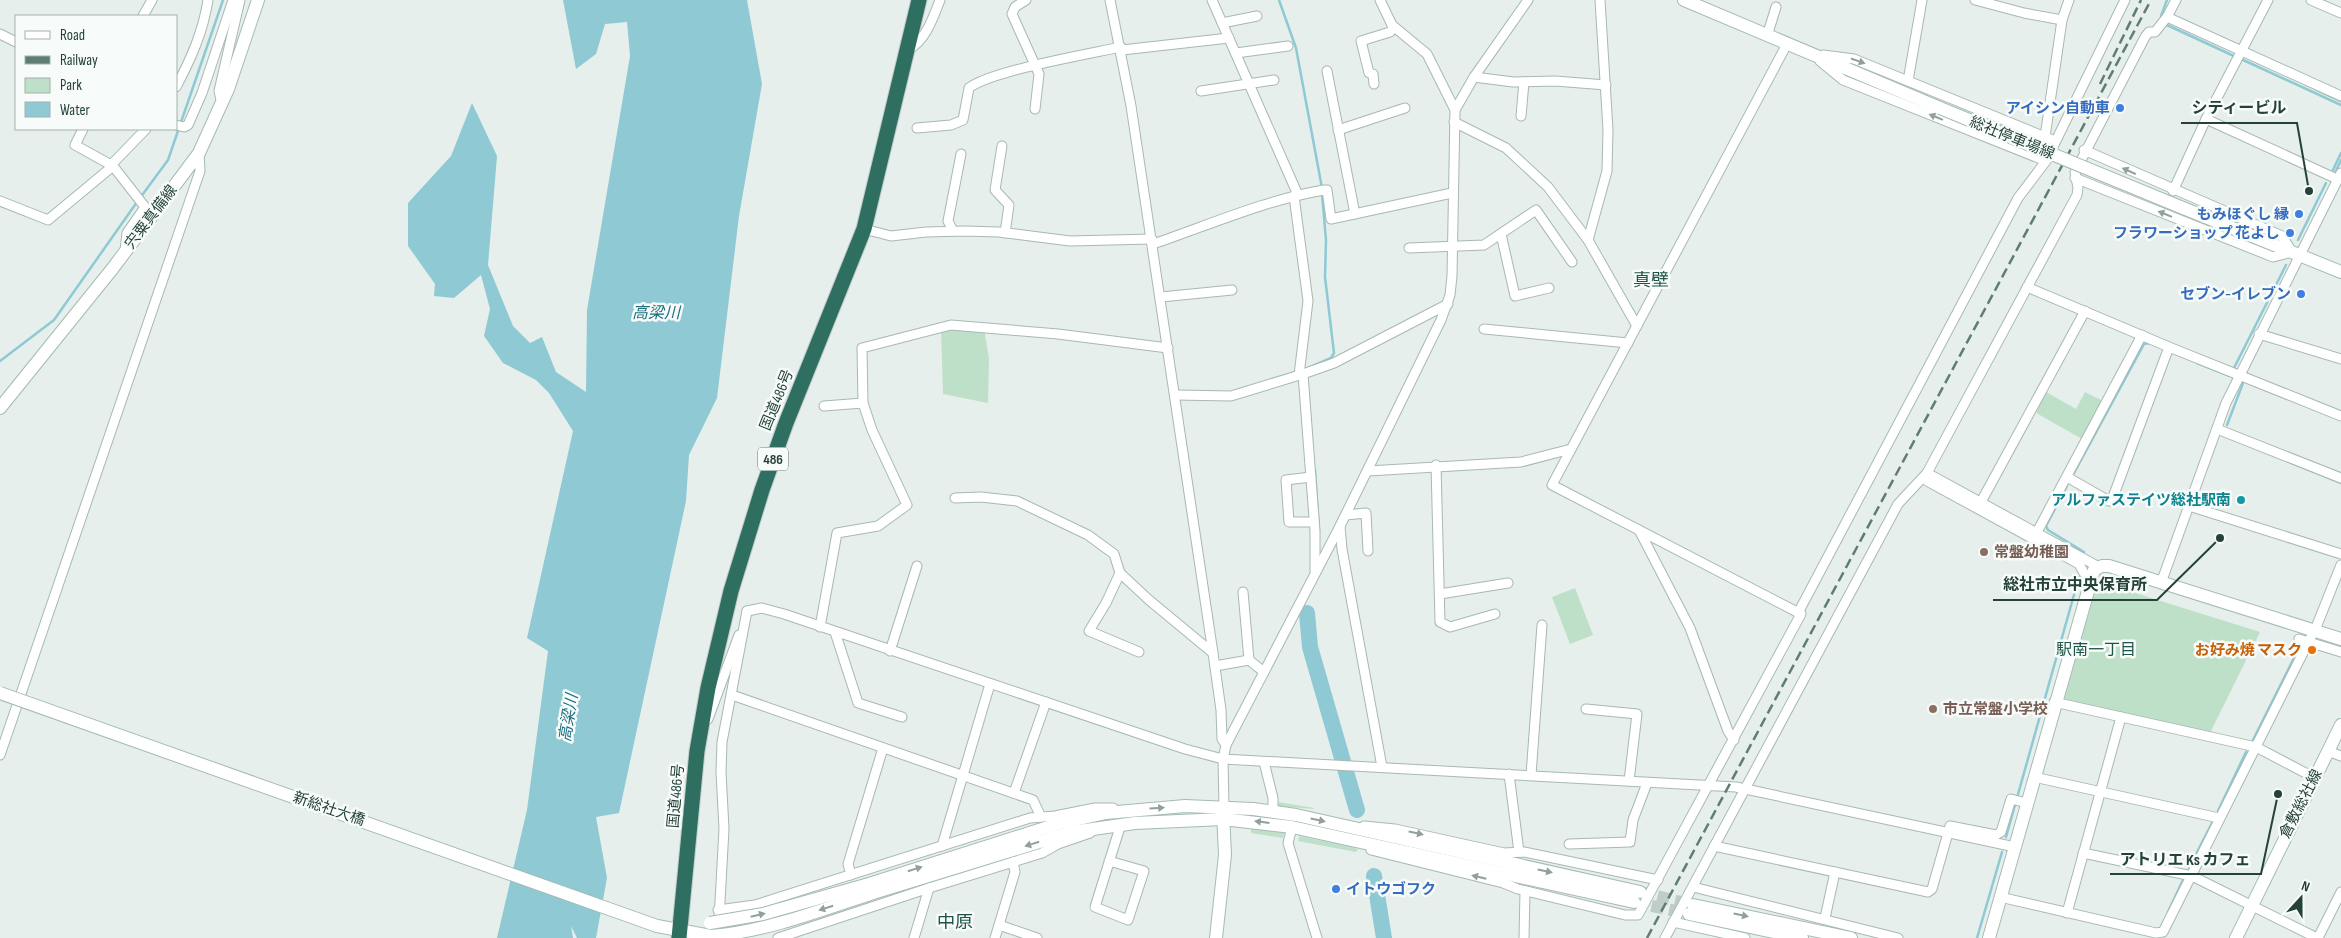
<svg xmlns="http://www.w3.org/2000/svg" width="2341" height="938" viewBox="0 0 2341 938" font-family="'Sofia Sans Condensed','Noto Sans JP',sans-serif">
<rect width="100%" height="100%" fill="#e6efeb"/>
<!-- green -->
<g fill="#bfe0c8">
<path d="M 953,327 L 984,328 L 989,359 L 988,403 L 943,394 L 941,331 Z"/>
<path d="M 2046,392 L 2076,409 L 2085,392 L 2103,401 L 2082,439 L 2038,414 L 2036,412 Z"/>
<path d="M 2100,582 L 2260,632 L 2210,733 L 2064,700 L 2097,584 Z"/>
<path d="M 1575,588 L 1593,635 L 1570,644 L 1552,597 Z"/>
<path d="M 1278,802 L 1314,808 L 1314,809 L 1278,806 Z"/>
<path d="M 1251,828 L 1284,833 L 1283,838 L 1251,833 Z"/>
<path d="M 1299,836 L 1351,847 L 1358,849 L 1356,852 L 1298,841 Z"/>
</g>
<!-- water -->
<path fill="#8ec9d4" d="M 563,0 L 747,0 L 762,84 L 739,216 L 717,398 L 689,455 L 686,501 L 619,813 L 596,817 L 607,878 L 596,938 L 577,938 L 571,926 L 573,938 L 497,938 L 527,810 L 548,651 L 527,638 L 573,431 L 549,393 L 536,380 L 503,363 L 484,336 L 490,309 L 481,275 L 454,298 L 434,296 L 435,284 L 408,246 L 408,203 L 451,156 L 472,103 L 497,156 L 488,265 L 513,326 L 530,343 L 542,337 L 556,372 L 586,392 L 587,310 L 630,56 L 627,22 L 605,24 L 596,54 L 576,69 Z"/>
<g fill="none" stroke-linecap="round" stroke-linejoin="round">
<!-- stream -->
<g stroke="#8ec9d4" stroke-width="2.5">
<path d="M 1279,0 L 1296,48 L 1322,188"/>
<path d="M 2161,16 L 2167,0"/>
<path d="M 2167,25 L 2236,57"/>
<path d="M 2241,59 L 2341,105"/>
<path d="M 2315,89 L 2341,101"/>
<path d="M 2332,172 L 2341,153"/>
<path d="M 2335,173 L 2341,160"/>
<path d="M 140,198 L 168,160 L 223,0"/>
<path d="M 2298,240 L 2326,183"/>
<path d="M 0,361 L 54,320 L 137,202"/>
<path d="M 2197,363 L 2230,376"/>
<path d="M 2234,368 L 2286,265"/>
<path d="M 1306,369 L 1331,358 L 1334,353 L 1325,277 L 1326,240 L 1322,194"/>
<path d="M 2227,425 L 2243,383"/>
<path d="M 2292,463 L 2341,483"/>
<path d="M 1315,470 L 1319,532"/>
<path d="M 2074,473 L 2144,344 L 2150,343"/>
<path d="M 2067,486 L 2046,526 L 2048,530 L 2084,552"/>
<path d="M 2253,740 L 2300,646"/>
<path d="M 2218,811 L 2246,752"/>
<path d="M 2006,837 L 2079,577"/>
<path d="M 2189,868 L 2212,823"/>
<path d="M 2168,912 L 2183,880"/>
<path d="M 1977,938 L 2002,852"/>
<path d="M 2158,938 L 2159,937"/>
</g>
<!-- river -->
<g stroke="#8ec9d4" stroke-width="16">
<path d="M 1307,613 L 1310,647 L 1357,810"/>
<path d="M 1374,876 L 1384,938"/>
</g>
<!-- secondary-tunnel -->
<g stroke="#bfccc8" stroke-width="12" stroke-dasharray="12 6" stroke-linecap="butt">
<path d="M 1640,892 L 1693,905"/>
<path d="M 1634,902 L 1689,914"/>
</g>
<defs>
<g id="street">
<path d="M 1026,0 L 1015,7 L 1012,14 L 1039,74 L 1035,109"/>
<path d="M 1110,0 L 1131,106 L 1213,653 L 1221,710 L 1222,739 L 1226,745"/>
<path d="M 1212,0 L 1298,195"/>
<path d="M 1380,0 L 1392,25 L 1427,54 L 1455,110"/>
<path d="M 1975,0 L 2024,13 L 2062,20"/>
<path d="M 2311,0 L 2341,13"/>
<path d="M 143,16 L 152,0"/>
<path d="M 2167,17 L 2341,96"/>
<path d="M 1222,23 L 1257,16"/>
<path d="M 0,34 L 16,42"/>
<path d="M 1767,36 L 1776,7"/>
<path d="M 908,50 C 926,40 933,18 940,0"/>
<path d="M 1122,50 L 1229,38"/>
<path d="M 1236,53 L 1288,46"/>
<path d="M 1823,55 L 1854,59 L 2055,141"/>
<path d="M 1820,61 L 1843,80 L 2046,161"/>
<path d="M 1327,71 L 1355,214"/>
<path d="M 1474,77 L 1513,82 L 1555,81 L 1606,85"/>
<path d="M 1908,81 L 1922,0"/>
<path d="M 1374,84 L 1373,74 L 1369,73 L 1361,41 L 1390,32 L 1394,27"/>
<path d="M 176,87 C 191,59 203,32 208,0"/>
<path d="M 1201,91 L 1274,80"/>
<path d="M 222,104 L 219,91 L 240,0"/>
<path d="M 1521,116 L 1524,82"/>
<path d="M 2206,119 L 2337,179"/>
<path d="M 1454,122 L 1506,148 L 1548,187 L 1588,240 L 1637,326"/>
<path d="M 176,125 L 184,127 L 188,125 L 202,93 L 233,0"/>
<path d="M 917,128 L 951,125 L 963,120 L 969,88 C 990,71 1089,54 1121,47"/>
<path d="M 83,129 L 75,145 L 113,166"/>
<path d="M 1338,130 L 1405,108"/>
<path d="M 2045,137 L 2062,20 L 2069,0"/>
<path d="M 1002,146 L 995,190 L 1009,205 L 1005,233"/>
<path d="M 112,164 L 146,129"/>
<path d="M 2075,178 L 2273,257 L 2292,252 L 2282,236 L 2084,150"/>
<path d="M 2173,191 L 2206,119 L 2268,0"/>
<path d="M 1294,196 L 1308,301 L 1299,375"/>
<path d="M 0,201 L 48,220 L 113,166 L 145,207 L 127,233 L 125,251"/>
<path d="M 864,229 L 891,236 L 926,232 L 965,231 L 999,232 L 1070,241 L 1152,239"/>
<path d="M 953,231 L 948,221 L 961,154"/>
<path d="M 1501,234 L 1515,296 L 1549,288"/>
<path d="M 1588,240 L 1607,171 L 1608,130 L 1600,0"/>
<path d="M 1153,244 C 1209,225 1265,200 1324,190 L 1327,190 L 1331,219 L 1452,193"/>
<path d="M 1409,248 L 1484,245 L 1536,210 L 1572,262"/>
<path d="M 2027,287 L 2169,347 L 2113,497 L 2109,501 L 2067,477"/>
<path d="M 1161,297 L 1232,290"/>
<path d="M 1484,329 L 1628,343"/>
<path d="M 2259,334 L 2341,359"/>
<path d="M 2169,347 L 2341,416"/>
<path d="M 1303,374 L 1315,531 L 1315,571"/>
<path d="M 1176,395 L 1231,396 L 1303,374 L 1334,363 L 1448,304"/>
<path d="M 824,406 L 863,403"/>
<path d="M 2217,429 L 2341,478"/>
<path d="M 1436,465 L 1440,622 L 1450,627 L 1495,614"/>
<path d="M 1368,471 L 1521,462 L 1571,449"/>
<path d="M 1927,473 L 2099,567"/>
<path d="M 1311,477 L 1286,480 L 1289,522 L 1314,522"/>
<path d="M 1927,481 L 2079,564 L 2084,573"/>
<path d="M 955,498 L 981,497 L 1017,501 L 1088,535 L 1114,554 L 1120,573 L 1149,600 L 1213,653"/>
<path d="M 1981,502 L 2085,311"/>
<path d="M 2189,506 L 2341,554"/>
<path d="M 1346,515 L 1366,513 L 1368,551"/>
<path d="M 1340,526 L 1342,549 L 1382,767"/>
<path d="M 1639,530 L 1690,628 L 1728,731 L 1734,740"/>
<path d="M 2037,532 L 2142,335"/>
<path d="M 1120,573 L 1106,603 L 1089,631 L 1139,652"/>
<path d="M 2161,583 L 2226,403 L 2341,173"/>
<path d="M 1243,592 L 1249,660"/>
<path d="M 1440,594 L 1508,583"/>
<path d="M 747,611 L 762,608 L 784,614 L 1185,749 L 1223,759 L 1736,787 L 2015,847"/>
<path d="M 1798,613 L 2018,198 L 2046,161 L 2125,0"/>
<path d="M 820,627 L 837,533 L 878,526 L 907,505 L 872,430 L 863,403 L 862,348 L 951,325 L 1058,334 L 1168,348"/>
<path d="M 835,632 L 858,703 L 902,717"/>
<path d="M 2299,639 L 2341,652"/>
<path d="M 890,651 L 917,566"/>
<path d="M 1215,666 L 1249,660 L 1264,672"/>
<path d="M 732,695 L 1033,800 L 1041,817"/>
<path d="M 2054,702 L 2256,747 L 2315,778"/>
<path d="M 1586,709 L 1637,714 L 1629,781"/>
<path d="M 708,719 L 739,635"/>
<path d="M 2328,751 L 2341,756"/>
<path d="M 0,755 L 200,171 L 199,153"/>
<path d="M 1264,762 L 1273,798 L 1273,811"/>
<path d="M 1509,774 L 1519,852"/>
<path d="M 1531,775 L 1542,625"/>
<path d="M 2034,777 L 2219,818"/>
<path d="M 1014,793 L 1046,702"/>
<path d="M 1224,807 L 1223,759 L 1226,745 L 1340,526 L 1441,320 L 1450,295 L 1452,276 L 1455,110 L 1474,77 L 1528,0"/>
<path d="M 1364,826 L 1395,829 L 1504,853 L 1524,852 L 1658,880"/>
<path d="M 1292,827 L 1288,843 L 1317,938"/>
<path d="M 1569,844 L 1630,842 L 1633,820 L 1647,783"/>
<path d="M 942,846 L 990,684"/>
<path d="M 1714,846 L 1928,892 L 1932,889 L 1950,826 L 1996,835 L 2001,832 L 2011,799 L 2027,803"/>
<path d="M 1371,850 L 1503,883 L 1518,889 L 1625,915 L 1638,915 L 1801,614 L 1552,485 L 1787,44"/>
<path d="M 2083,853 L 2192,876 L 2317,938"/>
<path d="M 1109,861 L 1144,871 L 1128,920 L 1095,907 L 1121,824"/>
<path d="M 851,875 L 848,864 L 883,748"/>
<path d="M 1693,887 L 1898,938"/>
<path d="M 2000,897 L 2156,933 L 2163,932 L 2317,625 L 2341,565"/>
<path d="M 718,910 L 755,905 L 1030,818 L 1055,816 L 1095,808 L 1113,808"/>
<path d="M 2067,913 L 2121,717"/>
<path d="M 1825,918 L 1835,872"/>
<path d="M 1673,922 L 1745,938"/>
<path d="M 999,925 L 1037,938"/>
<path d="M 718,938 L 724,829 L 721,772 L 722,742 L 747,611"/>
<path d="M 778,938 L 929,888 L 1042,853 L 1058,844 L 1090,833"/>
<path d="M 914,938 L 929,888"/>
<path d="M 995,938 L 1015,872 L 1013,862"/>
<path d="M 1524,938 L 1525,891"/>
<path d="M 1665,938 L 1898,504 L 1927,473 L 2077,195 L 2078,188 L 2075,172 L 2145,37 L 2149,32 L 2155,32 L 2167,17 L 2176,0"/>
<path d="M 2318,938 L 2341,892"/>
</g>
<g id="secondary">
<path d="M 1684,0 L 1940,108"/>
<path d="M 2183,208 L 2341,272"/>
<path d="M 0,408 L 113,268 L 199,153 L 228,89 L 258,0"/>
<path d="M 869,884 L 1061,823 L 1106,813 L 1185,806 L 1253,809 L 1296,815 L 1640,892"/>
<path d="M 873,893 L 1072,832 L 1135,823 L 1223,819 L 1292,827 L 1634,902"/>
<path d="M 1693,905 L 1851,938"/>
<path d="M 1689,914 L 1802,938"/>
<path d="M 657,926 L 711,936"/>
<path d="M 1216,938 L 1225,855 L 1223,812"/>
<path d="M 1989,938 L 2094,570 L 2102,566 L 2109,566 L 2341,639"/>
<path d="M 2236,938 L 2341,725"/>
</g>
<path id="highway" d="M 679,938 L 697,751 L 708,688 L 731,591 L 762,490 L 786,423 L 864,229 L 919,0"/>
</defs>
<!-- street casing -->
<use href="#street" stroke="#a8b8b2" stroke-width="11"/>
<!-- secondary casing -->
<use href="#secondary" stroke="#a4bbb3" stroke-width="14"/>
<!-- highway casing -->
<use href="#highway" stroke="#c2cac8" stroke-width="17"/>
<!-- street -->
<use href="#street" stroke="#fff" stroke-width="9"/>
<!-- secondary -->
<use href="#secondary" stroke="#fff" stroke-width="12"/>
<!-- highway -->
<use href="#highway" stroke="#2f6f62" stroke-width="15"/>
<!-- rail -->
<g stroke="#5f7d75" stroke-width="2.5" stroke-dasharray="10 5" stroke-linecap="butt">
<path d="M 2100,84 L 2141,0"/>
<path d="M 1647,938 L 2151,0"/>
</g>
<defs>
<g id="secondary-bridge">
<path d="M 1940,108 L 2183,208"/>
<path d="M 0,693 L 657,926"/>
<path d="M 710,923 L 763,914 L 869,884"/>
<path d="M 711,936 C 767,931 819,911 873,893"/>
</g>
</defs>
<!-- secondary-bridge casing -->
<use href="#secondary-bridge" stroke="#a4bbb3" stroke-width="14" stroke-linecap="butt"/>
<!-- secondary-bridge -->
<use href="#secondary-bridge" stroke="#fff" stroke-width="12"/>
</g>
<!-- one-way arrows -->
<defs><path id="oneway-solid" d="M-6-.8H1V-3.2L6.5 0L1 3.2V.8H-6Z" transform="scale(1.25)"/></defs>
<g fill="#92a09c">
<use href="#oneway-solid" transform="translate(1858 61) rotate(19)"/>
<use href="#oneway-solid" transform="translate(1936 117) rotate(-158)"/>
<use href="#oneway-solid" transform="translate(2129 171) rotate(-156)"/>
<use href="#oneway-solid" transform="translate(2165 214) rotate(-158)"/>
<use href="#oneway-solid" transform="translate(1157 808) rotate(-4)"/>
<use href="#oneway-solid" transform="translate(1318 820) rotate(12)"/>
<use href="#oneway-solid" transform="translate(1262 822) rotate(-173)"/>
<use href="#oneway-solid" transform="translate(1416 833) rotate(12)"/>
<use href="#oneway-solid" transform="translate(1032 844) rotate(163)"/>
<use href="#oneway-solid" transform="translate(915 869) rotate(-17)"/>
<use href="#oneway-solid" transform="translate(1545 871) rotate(12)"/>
<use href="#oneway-solid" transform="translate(1479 877) rotate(-167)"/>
<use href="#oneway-solid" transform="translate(826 908) rotate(162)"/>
<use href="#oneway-solid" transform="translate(758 915) rotate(-13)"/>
<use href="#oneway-solid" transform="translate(1741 915) rotate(12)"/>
</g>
<!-- markers -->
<g fill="#3f7fe0" stroke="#f7fbf9" stroke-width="2">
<circle cx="2120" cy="108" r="5"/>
<circle cx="2299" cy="214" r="5"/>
<circle cx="2290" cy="233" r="5"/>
<circle cx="2301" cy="294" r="5"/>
<circle cx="1336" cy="889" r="5"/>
</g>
<circle fill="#0f9aa8" stroke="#f7fbf9" stroke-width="2" cx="2241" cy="500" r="5"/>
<g fill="#8d6e63" stroke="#f7fbf9" stroke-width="2">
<circle cx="1984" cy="552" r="5"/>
<circle cx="1933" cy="709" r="5"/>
</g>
<circle fill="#e8710a" stroke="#f7fbf9" stroke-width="2" cx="2312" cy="650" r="5"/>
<g text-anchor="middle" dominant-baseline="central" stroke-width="5" stroke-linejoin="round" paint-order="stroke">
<!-- shield labels -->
<rect fill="#f7fbf9" stroke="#637a73" stroke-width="1" x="758" y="447.5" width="30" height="23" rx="4"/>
<g font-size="14" font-weight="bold" fill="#24423a">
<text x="773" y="459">486</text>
</g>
<!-- shop labels -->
<g font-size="15" font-weight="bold" fill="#366cbe" stroke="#f7fbf9" text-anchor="end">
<text x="2110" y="108">アイシン自動車</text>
<text x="2289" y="214">もみほぐし 縁</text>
<text x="2280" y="233">フラワーショップ 花よし</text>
<text x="2291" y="294">セブン-イレブン</text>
<text x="1346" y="889" text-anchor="start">イトウゴフク</text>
</g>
<!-- street labels -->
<g font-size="15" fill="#24423a" stroke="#f7fbf9">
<text transform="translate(2012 138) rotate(22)">総社停車場線</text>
<text transform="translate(151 217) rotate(-53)">宍粟真備線</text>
<text transform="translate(777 400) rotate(-68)">国道486号</text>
<text transform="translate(676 796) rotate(-85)">国道486号</text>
<text transform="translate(2301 804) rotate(-63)">倉敷総社線</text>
<text transform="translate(329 809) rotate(19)">新総社大橋</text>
</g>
<!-- culture labels -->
<g font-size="15" font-weight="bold" fill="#0d838f" stroke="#f7fbf9" text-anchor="end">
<text x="2231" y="500">アルファステイツ総社駅南</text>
</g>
<!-- education labels -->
<g font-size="15" font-weight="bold" fill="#785e54" stroke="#f7fbf9" text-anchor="start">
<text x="1994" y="552">常盤幼稚園</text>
<text x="1943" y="709">市立常盤小学校</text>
</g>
<!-- food labels -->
<g font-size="15" font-weight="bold" fill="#c56008" stroke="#f7fbf9" text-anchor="end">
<text x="2302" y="650">お好み焼 マスク</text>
</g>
<!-- water labels -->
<g font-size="16" font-style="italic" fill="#1c6f80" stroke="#f7fbf9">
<text x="656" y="313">高梁川</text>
<text transform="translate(569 718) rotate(-81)">高梁川</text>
</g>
<!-- neighbourhood labels -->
<g font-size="16" fill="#1f5548" stroke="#f7fbf9">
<text x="2096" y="650">駅南一丁目</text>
</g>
<!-- quarter labels -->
<g font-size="18" fill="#1f5548" stroke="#f7fbf9">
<text x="1651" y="280">真壁</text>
<text x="955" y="922">中原</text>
</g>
</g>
<!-- callouts -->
<path fill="none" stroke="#24423a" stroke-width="2" d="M2309 191L2297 123H2181M2220 538L2157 600H1993M2278 794L2261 874H2110"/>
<g fill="#24423a" stroke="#f7fbf9" stroke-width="2">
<circle cx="2309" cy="191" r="5"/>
<circle cx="2220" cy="538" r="5"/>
<circle cx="2278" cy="794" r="5"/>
</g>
<g font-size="16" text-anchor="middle" font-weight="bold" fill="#24423a" stroke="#f7fbf9" stroke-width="5" stroke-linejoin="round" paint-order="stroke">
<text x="2239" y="113">シティービル</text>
<text x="2075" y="590">総社市立中央保育所</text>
<text x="2185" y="865">アトリエ Ks カフェ</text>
</g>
<!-- legend -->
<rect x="15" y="15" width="162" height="115" fill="#f7fbf9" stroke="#a3b1ad"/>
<rect x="25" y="31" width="25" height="8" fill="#ffffff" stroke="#a3b1ad"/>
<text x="60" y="40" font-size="15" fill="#24423a">Road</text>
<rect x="25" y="56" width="25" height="8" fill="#5f7d75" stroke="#a3b1ad"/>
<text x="60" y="65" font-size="15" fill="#24423a">Railway</text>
<rect x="25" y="78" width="25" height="15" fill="#bfe0c8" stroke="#a3b1ad"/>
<text x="60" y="90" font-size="15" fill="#24423a">Park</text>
<rect x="25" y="102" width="25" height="15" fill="#8ec9d4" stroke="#a3b1ad"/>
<text x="60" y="115" font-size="15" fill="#24423a">Water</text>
<!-- north arrow -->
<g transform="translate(2301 898) rotate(21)" stroke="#f7fbf9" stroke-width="4" paint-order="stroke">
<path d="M0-4L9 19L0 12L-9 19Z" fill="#24423a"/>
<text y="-8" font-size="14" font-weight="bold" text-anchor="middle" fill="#24423a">N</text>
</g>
</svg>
